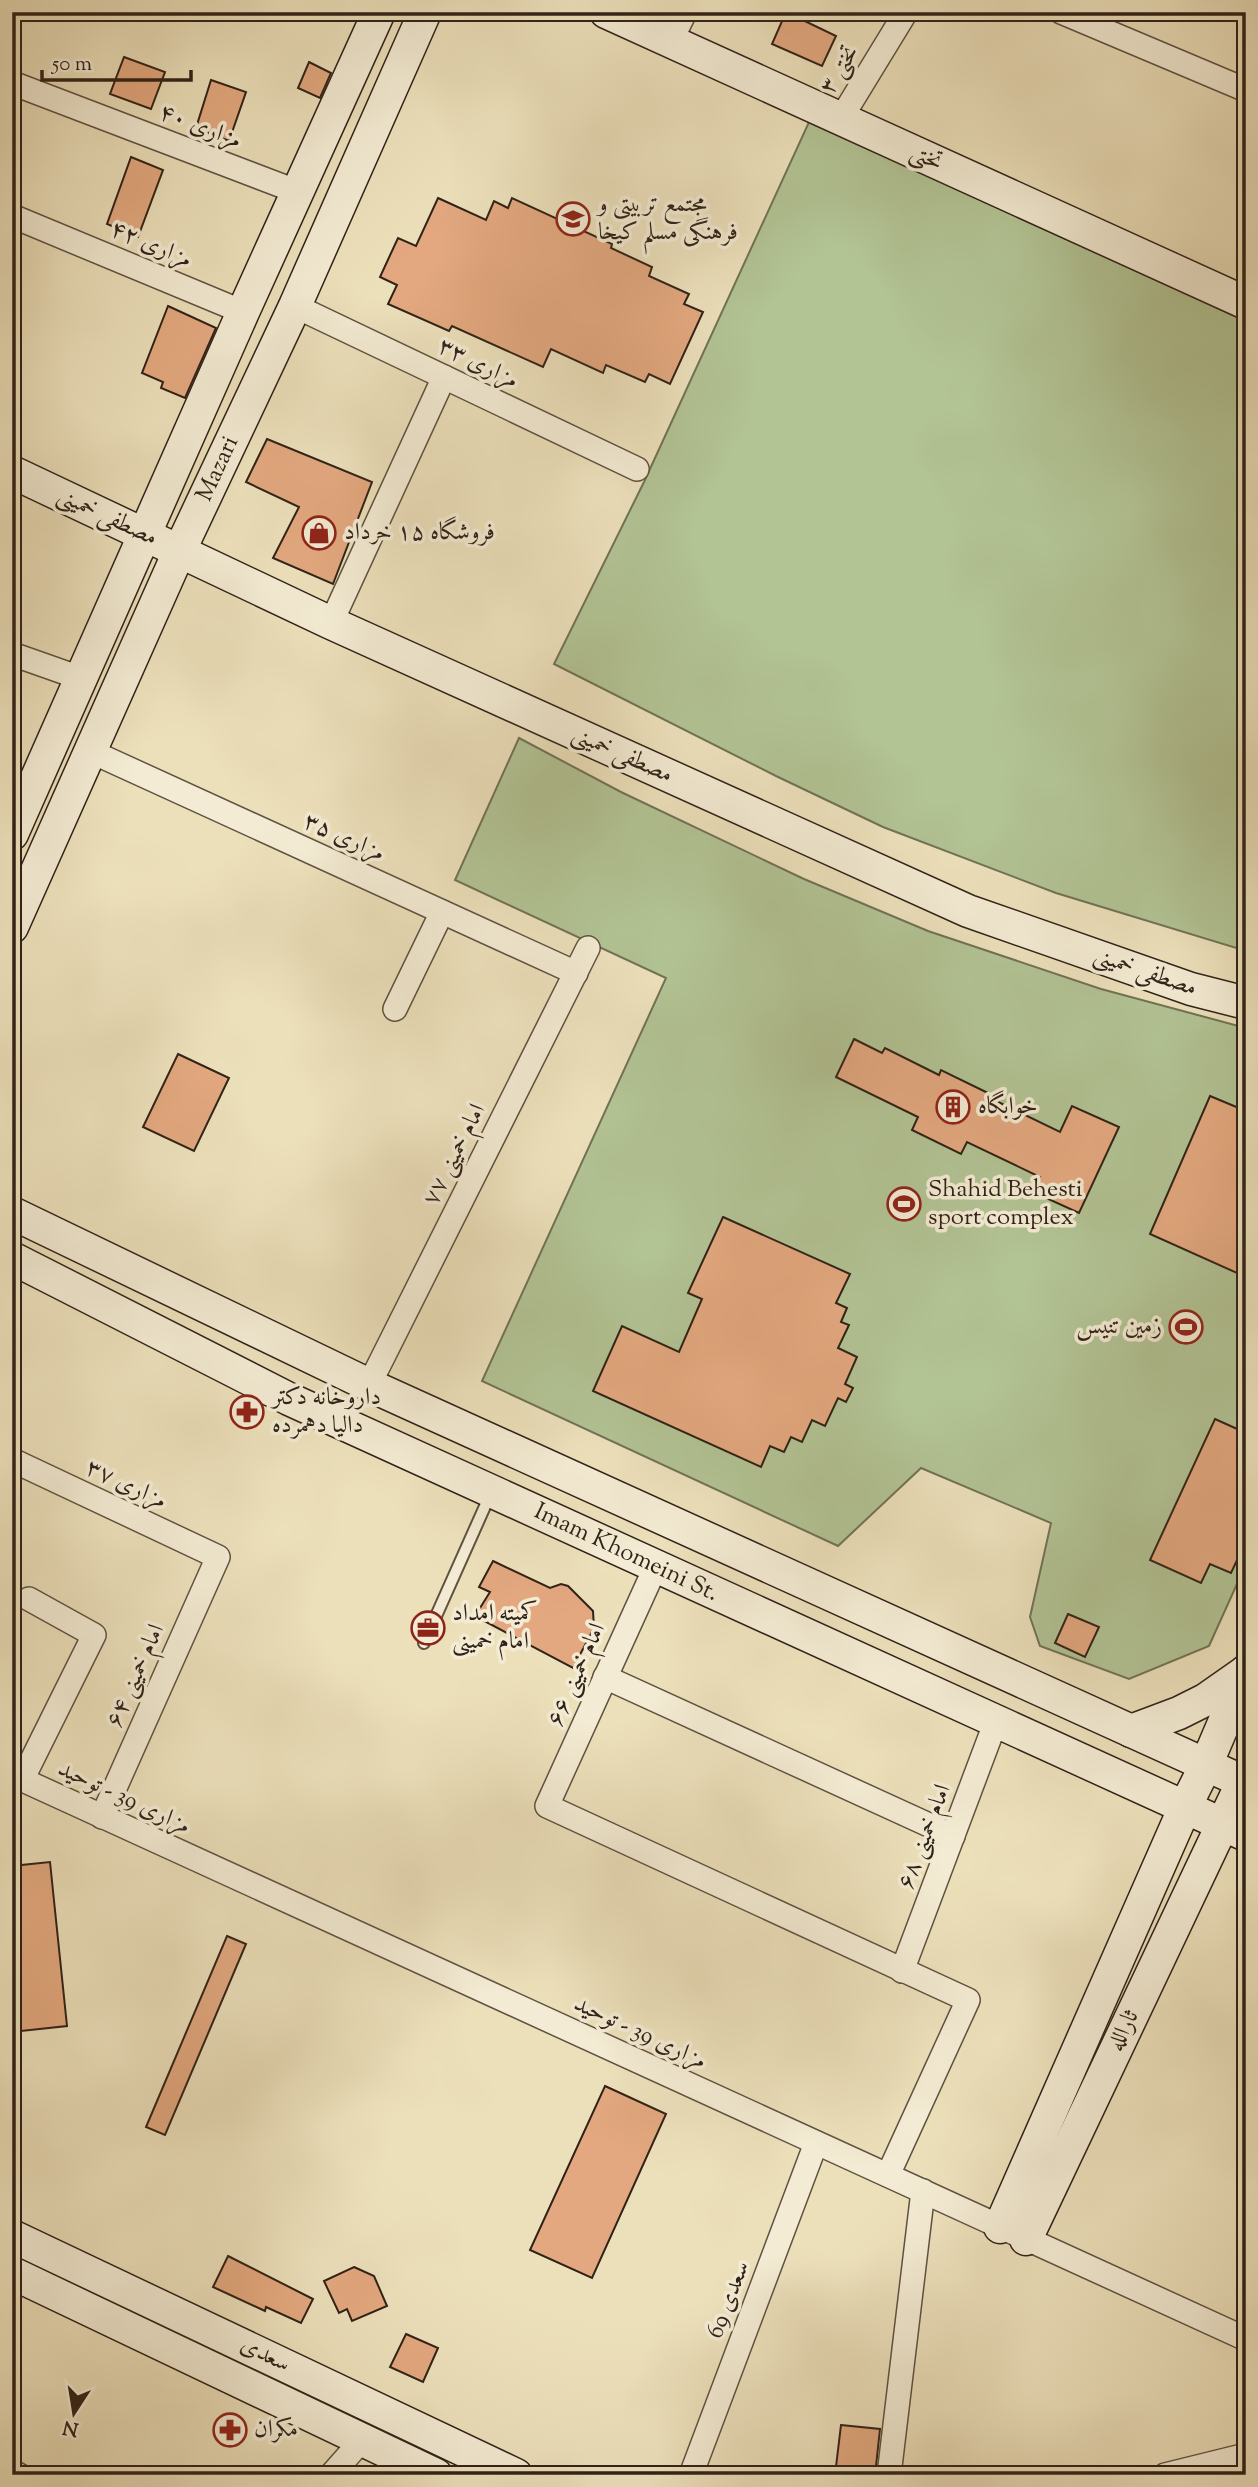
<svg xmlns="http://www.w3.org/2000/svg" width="1258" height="2487" viewBox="0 0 1258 2487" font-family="'Sorts Mill Goudy',Amiri,serif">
<rect width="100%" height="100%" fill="#ece0bb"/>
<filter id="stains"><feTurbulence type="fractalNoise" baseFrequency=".00286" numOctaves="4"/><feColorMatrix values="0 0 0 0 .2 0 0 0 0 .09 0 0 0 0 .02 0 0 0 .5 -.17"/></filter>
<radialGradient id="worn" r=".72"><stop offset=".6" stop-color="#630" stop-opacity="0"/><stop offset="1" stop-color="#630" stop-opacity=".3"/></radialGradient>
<!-- green -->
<g fill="#b2c394" stroke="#717256" stroke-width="2">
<path d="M 809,122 L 1246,321 L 1246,951 L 1056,893 L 883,827 L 776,776 L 554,664 L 644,482 Z"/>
<path d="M 519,738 L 621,792 L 804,879 L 928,931 L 1101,989 L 1246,1028 L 1246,1564 L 1209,1646 L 1129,1679 L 1040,1646 L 1030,1617 L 1051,1523 L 921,1468 L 838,1546 L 482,1381 L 666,978 L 455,880 Z"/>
</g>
<!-- building -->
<g fill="#e3a87f" stroke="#302218" stroke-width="2">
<path d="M 786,12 L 836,36 L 822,66 L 772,44 Z"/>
<path d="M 124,57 L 165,72 L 151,109 L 110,94 Z"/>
<path d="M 309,62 L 331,73 L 320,98 L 298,88 Z"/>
<path d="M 211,80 L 246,92 L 229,141 L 196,128 Z"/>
<path d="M 131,157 L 163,170 L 138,237 L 107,224 Z"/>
<path d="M 438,198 L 486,220 L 494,201 L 508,208 L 512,198 L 612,244 L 611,248 L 652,267 L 649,276 L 689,294 L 684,304 L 703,312 L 670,384 L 649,374 L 645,382 L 606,365 L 603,373 L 551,349 L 543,367 L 452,326 L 449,331 L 388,304 L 397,285 L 380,277 L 398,238 L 416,246 Z"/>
<path d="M 168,306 L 216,328 L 185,398 L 161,388 L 163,382 L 142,373 Z"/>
<path d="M 267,439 L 372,482 L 333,584 L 273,558 L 299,507 L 246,482 Z"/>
<path d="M 854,1039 L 882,1053 L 885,1048 L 939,1075 L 941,1070 L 990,1094 L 988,1097 L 1060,1132 L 1072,1106 L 1119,1127 L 1079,1213 L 1033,1192 L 1040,1177 L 967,1142 L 961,1154 L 912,1130 L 918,1117 L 836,1077 Z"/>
<path d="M 178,1054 L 229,1078 L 194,1151 L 143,1127 Z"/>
<path d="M 1210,1096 L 1246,1111 L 1246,1277 L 1150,1234 Z"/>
<path d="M 723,1217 L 850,1274 L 836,1303 L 847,1308 L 841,1322 L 849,1325 L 838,1348 L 857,1357 L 845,1384 L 853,1388 L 846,1402 L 838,1398 L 825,1426 L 812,1420 L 802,1442 L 791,1437 L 784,1452 L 770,1446 L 761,1467 L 593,1391 L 622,1326 L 679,1352 L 702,1299 L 688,1293 Z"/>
<path d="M 1215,1419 L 1246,1433 L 1246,1541 L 1231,1573 L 1210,1564 L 1201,1583 L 1150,1560 Z"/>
<path d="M 493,1561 L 550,1588 L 561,1584 L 568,1586 L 593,1611 L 594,1628 L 573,1668 L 475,1616 L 490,1592 L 479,1587 Z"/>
<path d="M 1068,1614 L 1099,1627 L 1085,1657 L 1055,1643 Z"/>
<path d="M 50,1862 L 67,2026 L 12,2032 L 12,1866 Z"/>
<path d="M 227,1936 L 246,1944 L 165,2135 L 146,2127 Z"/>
<path d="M 605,2086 L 666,2114 L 592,2278 L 530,2250 Z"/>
<path d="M 228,2256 L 313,2299 L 301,2323 L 266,2307 L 265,2311 L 213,2287 Z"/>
<path d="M 354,2267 L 374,2276 L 387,2306 L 352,2321 L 347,2309 L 339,2313 L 324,2281 Z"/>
<path d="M 406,2334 L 438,2348 L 423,2382 L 390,2367 Z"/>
<path d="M 841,2425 L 880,2429 L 875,2475 L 835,2475 Z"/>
</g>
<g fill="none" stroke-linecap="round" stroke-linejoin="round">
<defs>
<path id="lane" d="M 424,1643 L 490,1495"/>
<g id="street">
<path d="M 1061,12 L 1246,90"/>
<path d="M 670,43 L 685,12"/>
<path d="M 12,83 L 298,192"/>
<path d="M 840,120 L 906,12"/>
<path d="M 12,216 L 243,312"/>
<path d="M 295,306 L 637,469"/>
<path d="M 331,623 L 444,377"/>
<path d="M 12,654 L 83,679"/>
<path d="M 90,751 L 576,973"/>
<path d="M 395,1009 L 442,912"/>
<path d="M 369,1385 L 588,948"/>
<path d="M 12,1460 L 218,1557 L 102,1817"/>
<path d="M 656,1566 L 547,1806 L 968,2000 L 888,2175"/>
<path d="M 605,1677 L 953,1836"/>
<path d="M 12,1775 L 1246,2339"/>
<path d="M 22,1780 L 94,1635 L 29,1599"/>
<path d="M 902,1971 L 996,1721"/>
<path d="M 12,2472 L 19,2475"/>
<path d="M 331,2475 L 362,2440"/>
<path d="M 691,2475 L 816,2143"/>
<path d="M 889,2475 L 923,2191"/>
<path d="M 1165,2475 L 1246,2455"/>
</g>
<g id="secondary">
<path d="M 606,12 L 1246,303"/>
<path d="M 12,472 L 331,623 L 968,911 L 1191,989 L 1246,1003"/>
<path d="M 12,834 L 243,312 L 379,12"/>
<path d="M 12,927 L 179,552 L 295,306 L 425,12"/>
<path d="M 12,1213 L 369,1385 L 1246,1783"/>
<path d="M 12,1258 L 289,1399 L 1246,1835"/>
<path d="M 1131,1731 L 1179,1713 L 1205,1700 L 1245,1672"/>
<path d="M 1000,2227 L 1185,1807 L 1206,1765 L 1246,1671"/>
<path d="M 12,2236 L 516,2475"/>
<path d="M 1026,2239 L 1246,1775"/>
<path d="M 12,2273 L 436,2475"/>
</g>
</defs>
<!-- lane casing -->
<use href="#lane" stroke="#5f5241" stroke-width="14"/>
<!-- street casing -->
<use href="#street" stroke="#5f5241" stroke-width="26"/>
<!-- secondary casing -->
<use href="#secondary" stroke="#302218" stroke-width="35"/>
<!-- lane -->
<use href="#lane" stroke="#f3ebd3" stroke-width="10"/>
<!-- street -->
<use href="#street" stroke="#f3ebd3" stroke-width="23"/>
<!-- secondary -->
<use href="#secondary" stroke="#f3ebd3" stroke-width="32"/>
</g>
<!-- icons -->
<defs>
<symbol id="school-ring" viewBox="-11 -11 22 22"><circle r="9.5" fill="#f3ebd3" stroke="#8f2418" stroke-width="1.5"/><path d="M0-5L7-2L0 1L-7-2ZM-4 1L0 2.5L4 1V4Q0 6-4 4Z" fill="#8f2418"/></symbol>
<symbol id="shop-ring" viewBox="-11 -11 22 22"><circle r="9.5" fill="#f3ebd3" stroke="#8f2418" stroke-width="1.5"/><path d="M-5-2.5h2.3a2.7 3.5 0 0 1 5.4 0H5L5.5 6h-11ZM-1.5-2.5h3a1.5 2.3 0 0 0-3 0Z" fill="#8f2418"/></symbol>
<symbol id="building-ring" viewBox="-11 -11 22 22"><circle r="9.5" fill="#f3ebd3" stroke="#8f2418" stroke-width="1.5"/><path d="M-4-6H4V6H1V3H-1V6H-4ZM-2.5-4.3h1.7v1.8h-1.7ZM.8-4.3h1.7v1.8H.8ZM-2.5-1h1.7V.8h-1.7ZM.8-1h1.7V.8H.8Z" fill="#8f2418"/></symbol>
<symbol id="stadium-ring" viewBox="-11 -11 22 22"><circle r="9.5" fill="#f3ebd3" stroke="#8f2418" stroke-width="1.5"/><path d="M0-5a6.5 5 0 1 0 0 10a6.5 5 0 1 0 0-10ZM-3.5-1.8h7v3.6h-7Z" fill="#8f2418"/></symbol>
<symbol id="pharmacy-ring" viewBox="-11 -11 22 22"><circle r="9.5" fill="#f3ebd3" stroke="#8f2418" stroke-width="1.5"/><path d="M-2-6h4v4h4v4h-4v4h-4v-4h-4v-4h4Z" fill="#8f2418"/></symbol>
<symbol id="office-ring" viewBox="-11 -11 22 22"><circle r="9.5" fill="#f3ebd3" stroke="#8f2418" stroke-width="1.5"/><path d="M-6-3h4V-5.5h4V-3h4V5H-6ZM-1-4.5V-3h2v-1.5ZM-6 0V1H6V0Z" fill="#8f2418"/></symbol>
</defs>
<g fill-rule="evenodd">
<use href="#school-ring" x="554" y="200" width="38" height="38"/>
<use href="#shop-ring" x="300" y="514" width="38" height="38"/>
<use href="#building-ring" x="934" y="1088" width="38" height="38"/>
<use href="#stadium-ring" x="885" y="1185" width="38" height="38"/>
<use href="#stadium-ring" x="1167" y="1308" width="38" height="38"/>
<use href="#pharmacy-ring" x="228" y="1393" width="38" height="38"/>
<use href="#office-ring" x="409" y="1609" width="38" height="38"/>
<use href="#pharmacy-ring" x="211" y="2411" width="38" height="38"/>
</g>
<g text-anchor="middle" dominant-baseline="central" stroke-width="7" stroke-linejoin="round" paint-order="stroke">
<!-- street labels -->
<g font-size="24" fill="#302218" stroke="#f3ebd3">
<text transform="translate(840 70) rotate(-58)">تختی ۳</text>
<text transform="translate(200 127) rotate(21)">مزاری ۴۰</text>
<text transform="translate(926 158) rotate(24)">تختی</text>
<text transform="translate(151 245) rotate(23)">مزاری ۴۲</text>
<text transform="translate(478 364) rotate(26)">مزاری ۳۳</text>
<text transform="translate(218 469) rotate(-65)">Mazari</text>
<text transform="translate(107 517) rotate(25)">مصطفی خمینی</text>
<text transform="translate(622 755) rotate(24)">مصطفی خمینی</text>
<text transform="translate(344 838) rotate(24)">مزاری ۳۵</text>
<text transform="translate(1145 972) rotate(19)">مصطفی خمینی</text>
<text transform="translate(455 1155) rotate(-63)">امام خمینی ۷۷</text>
<text transform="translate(126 1485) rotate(25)">مزاری ۳۷</text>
<text transform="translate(626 1553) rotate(25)">Imam Khomeini St.</text>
<text transform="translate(577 1675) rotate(-66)">امام خمینی ۶۶</text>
<text transform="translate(136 1676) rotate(-66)">امام خمینی ۶۴</text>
<text transform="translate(124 1798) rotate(25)">مزاری 39 - توحید</text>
<text transform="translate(925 1837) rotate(-69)">امام خمینی ۶۸</text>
<text transform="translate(1124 2031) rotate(-65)">ثارالله</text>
<text transform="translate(640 2033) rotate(25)">مزاری 39 - توحید</text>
<text transform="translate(729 2300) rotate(-69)">سعدی 69</text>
<text transform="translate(265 2355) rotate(26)">سعدی</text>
</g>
<!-- poi labels -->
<g font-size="24" fill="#302218" stroke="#f3ebd3" text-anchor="start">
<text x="598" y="205">مجتمع تربیتی و<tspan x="598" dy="28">فرهنگی مسلم کیخا</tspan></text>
<text x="344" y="533">فروشگاه ۱۵ خرداد</text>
<text x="978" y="1107">خوابگاه</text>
<text x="928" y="1190">Shahid Behesti<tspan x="928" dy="28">sport complex</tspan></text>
<text x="1162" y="1327" text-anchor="end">زمین تنیس</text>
<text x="272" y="1398">داروخانه دکتر<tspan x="272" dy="28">دالیا دهمرده</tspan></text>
<text x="452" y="1614">کمیته امداد<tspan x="452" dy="28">امام خمینی</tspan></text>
<text x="254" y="2430">مکران</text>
</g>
</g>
<!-- margin -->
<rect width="1258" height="2487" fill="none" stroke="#ece0bb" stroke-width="42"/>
<rect x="14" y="14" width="1230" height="2459" fill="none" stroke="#302218" stroke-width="3.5"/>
<rect x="21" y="21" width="1216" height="2445" fill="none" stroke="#302218" stroke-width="2"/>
<!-- north arrow -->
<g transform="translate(74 2413) rotate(192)" stroke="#f3ebd3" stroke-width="5" paint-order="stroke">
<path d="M0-5L12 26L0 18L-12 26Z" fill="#302218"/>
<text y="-10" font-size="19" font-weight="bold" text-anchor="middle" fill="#302218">N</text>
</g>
<!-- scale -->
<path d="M42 70v10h149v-10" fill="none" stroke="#302218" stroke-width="3.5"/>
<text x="52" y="70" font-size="21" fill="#302218" stroke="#f3ebd3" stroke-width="5" paint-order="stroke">50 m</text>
<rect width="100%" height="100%" filter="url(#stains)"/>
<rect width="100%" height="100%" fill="url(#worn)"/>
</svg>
